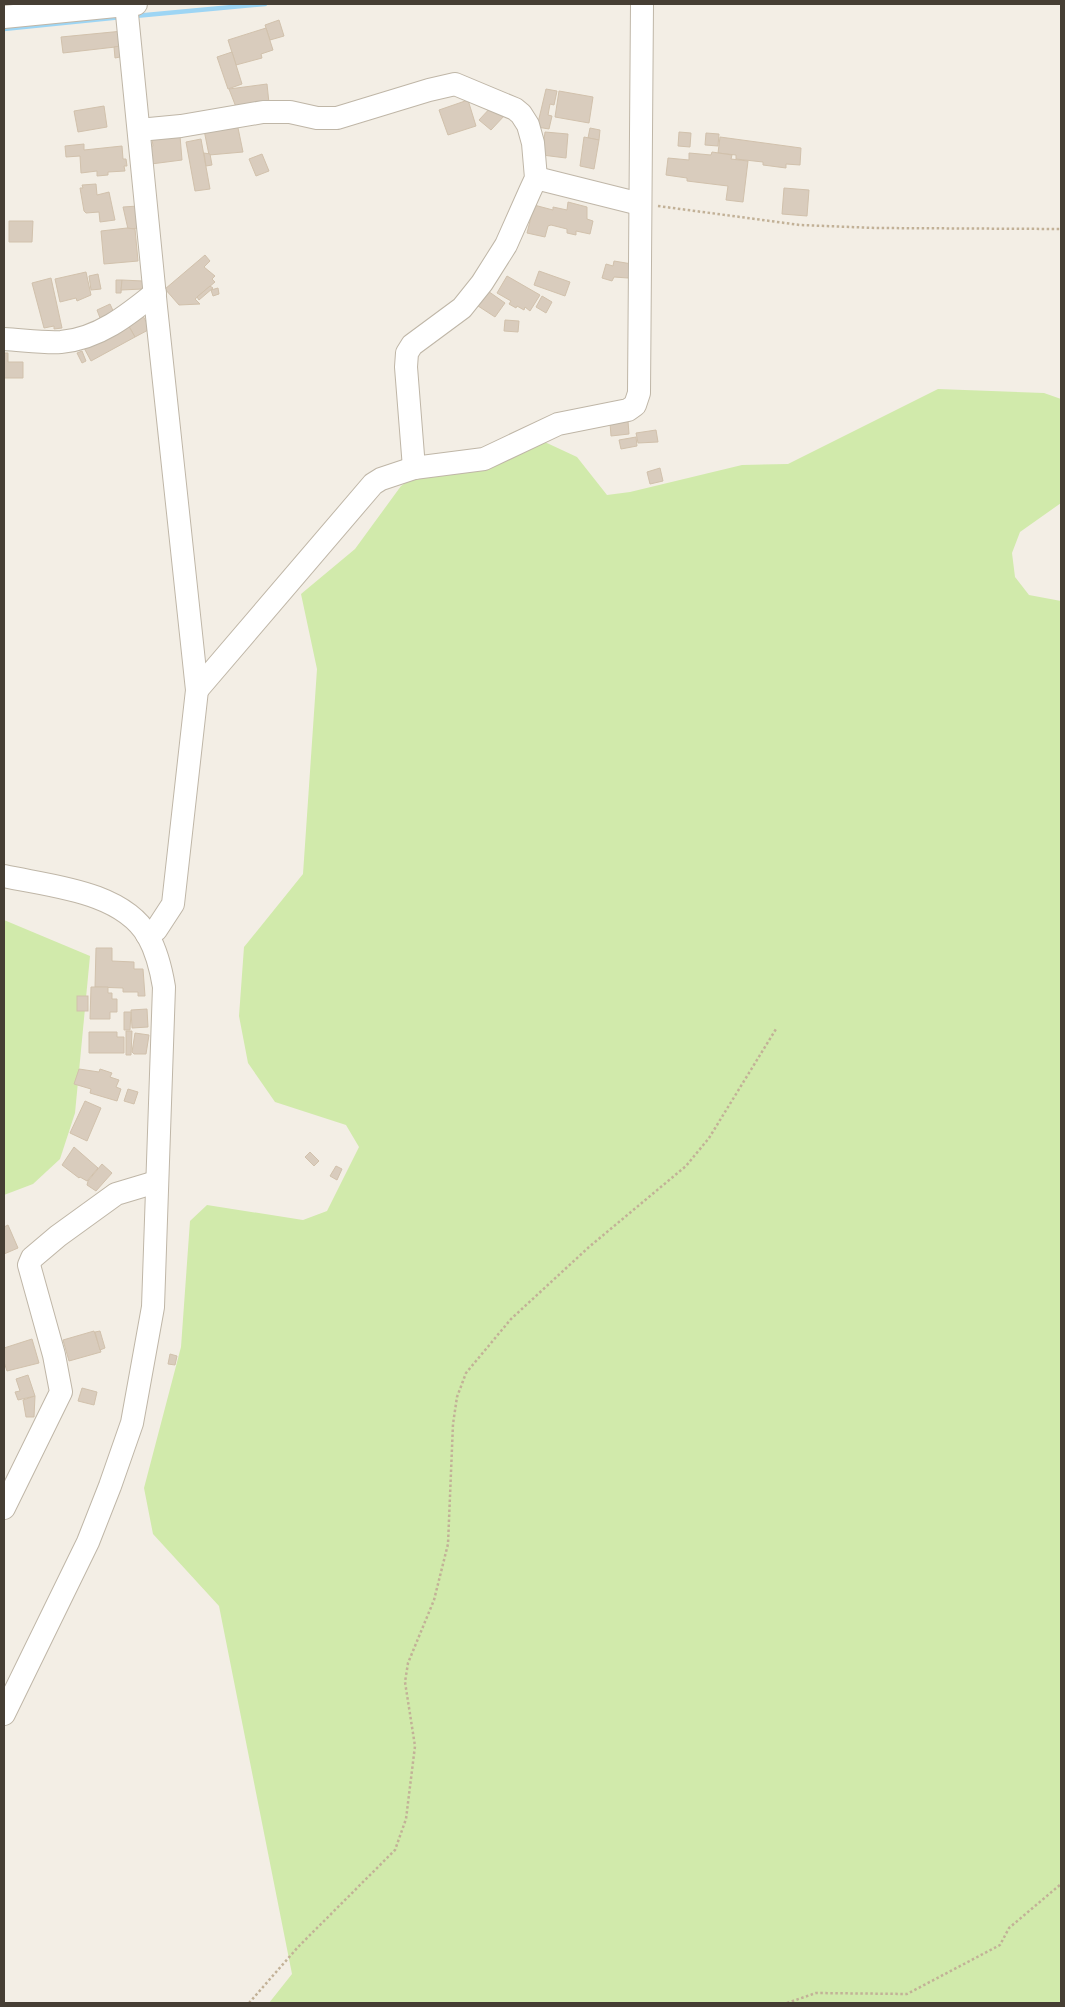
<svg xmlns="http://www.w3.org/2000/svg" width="1065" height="2007" viewBox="0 0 1065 2007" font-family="Rubik,sans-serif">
<rect width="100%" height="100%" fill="#f3eee5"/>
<!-- green -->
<g fill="#d1eaab">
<path d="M 938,389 L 1044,393 L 1061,399 L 1061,503 L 1020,532 L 1012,553 L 1015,577 L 1029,595 L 1061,601 L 1061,2003 L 269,2003 L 292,1974 L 219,1606 L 153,1534 L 144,1488 L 181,1347 L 190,1221 L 207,1205 L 303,1220 L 327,1211 L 359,1147 L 346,1125 L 275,1102 L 248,1063 L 239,1016 L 244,947 L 303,874 L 317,669 L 301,594 L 355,549 L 401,486 L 439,460 L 534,437 L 577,457 L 607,495 L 630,492 L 742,465 L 788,464 Z"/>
<path d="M 4,920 L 90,956 L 75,1113 L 60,1159 L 33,1184 L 4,1195 Z"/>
</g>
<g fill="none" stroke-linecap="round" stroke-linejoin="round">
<!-- stream -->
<g stroke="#9dd5f4" stroke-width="4.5">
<path d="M 135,16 L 265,4"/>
<path d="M 4,29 L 122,17"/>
</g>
</g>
<!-- building -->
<g fill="#d9ccbd" stroke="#d1c1ac">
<path d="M 279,20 L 284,36 L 270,40 L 265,25 Z"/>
<path d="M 266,28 L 273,50 L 261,54 L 262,58 L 236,65 L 228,40 Z"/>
<path d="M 123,31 L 124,46 L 63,53 L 61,37 Z"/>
<path d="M 120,46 L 120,57 L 115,58 L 114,47 Z"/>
<path d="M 232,52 L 242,84 L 228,89 L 217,57 Z"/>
<path d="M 267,84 L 269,103 L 236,107 L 229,89 Z"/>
<path d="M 546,89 L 557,91 L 554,105 L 550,104 L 548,115 L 552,116 L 549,129 L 537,127 Z"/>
<path d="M 559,91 L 593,97 L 589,123 L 555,117 Z"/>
<path d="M 468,100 L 476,126 L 448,135 L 439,110 Z"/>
<path d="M 493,105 L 505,115 L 491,130 L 479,120 Z"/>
<path d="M 104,106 L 107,127 L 78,132 L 74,111 Z"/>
<path d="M 237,123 L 243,152 L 209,155 L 204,130 Z"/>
<path d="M 590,128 L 600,130 L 599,140 L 588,138 Z"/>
<path d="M 545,132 L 568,134 L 566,158 L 542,155 Z"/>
<path d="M 679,132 L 691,133 L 690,147 L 678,146 Z"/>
<path d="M 706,133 L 719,134 L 718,146 L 705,145 Z"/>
<path d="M 180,136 L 182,160 L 151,164 L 150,147 L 153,146 L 152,139 Z"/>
<path d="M 584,137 L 599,140 L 594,169 L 580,166 Z"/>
<path d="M 720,137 L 801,148 L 800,165 L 786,164 L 786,168 L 763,165 L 763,162 L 736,159 L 736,155 L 718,153 Z"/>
<path d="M 201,139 L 210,189 L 195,191 L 186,142 Z"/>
<path d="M 84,144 L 84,150 L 122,146 L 123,159 L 126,159 L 127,166 L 124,166 L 125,171 L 108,172 L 108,175 L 97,176 L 97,171 L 81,173 L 80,156 L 66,157 L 65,146 Z"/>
<path d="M 712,152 L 732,155 L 731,159 L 748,161 L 743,202 L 726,200 L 728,186 L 687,181 L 687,178 L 666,175 L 668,158 L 689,160 L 689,153 L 711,155 Z"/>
<path d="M 204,153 L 210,154 L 212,165 L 206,166 Z"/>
<path d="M 262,154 L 269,171 L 256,176 L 249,159 Z"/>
<path d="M 96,184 L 97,195 L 109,192 L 115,220 L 100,222 L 99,212 L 86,213 L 84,211 L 80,188 L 83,188 L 82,185 Z"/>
<path d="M 784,188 L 809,190 L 807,216 L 782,214 Z"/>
<path d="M 568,202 L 587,207 L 587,219 L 593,221 L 590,234 L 576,231 L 576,235 L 567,233 L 567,229 L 551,225 L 548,226 L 545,237 L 527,233 L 534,205 L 553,210 L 553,207 L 567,210 Z"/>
<path d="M 138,206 L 140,228 L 128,229 L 123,207 Z"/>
<path d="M 9,221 L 33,221 L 32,242 L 9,242 Z"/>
<path d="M 127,228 L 135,229 L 138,261 L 104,264 L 101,231 Z"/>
<path d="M 205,255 L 210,261 L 204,267 L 215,276 L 212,279 L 215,282 L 195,299 L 200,304 L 179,305 L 165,289 Z"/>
<path d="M 614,261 L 632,264 L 628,278 L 614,277 L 612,281 L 602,278 L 606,264 L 613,266 Z"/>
<path d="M 539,271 L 570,282 L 565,296 L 534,285 Z"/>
<path d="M 86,272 L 91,295 L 77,301 L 76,298 L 60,302 L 55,279 Z"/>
<path d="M 98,274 L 101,289 L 91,290 L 89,276 Z"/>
<path d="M 507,276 L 540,295 L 530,311 L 525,307 L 524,310 L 517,306 L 516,308 L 509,304 L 511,301 L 497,293 Z"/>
<path d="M 51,278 L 62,328 L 54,329 L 54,326 L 44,328 L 32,283 Z"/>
<path d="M 116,280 L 122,280 L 121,293 L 116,293 Z"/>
<path d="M 122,280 L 143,281 L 143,289 L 121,290 Z"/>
<path d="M 210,286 L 213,288 L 199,300 L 197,297 Z"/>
<path d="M 218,288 L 219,294 L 213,296 L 211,290 Z"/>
<path d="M 485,289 L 505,303 L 495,317 L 475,304 Z"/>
<path d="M 542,296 L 552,302 L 546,313 L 536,307 Z"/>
<path d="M 110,304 L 116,317 L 102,323 L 97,310 Z"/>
<path d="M 142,314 L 150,329 L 135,337 L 127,323 Z"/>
<path d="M 505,320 L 519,321 L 518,332 L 504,331 Z"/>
<path d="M 127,323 L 135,337 L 91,361 L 83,346 Z"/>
<path d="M 82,351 L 86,361 L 82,363 L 77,353 Z"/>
<path d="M 4,353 L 8,353 L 8,362 L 23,362 L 23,378 L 4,378 Z"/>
<path d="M 628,421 L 629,434 L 611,436 L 610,423 Z"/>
<path d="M 656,430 L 658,442 L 638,443 L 636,433 Z"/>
<path d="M 636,437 L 637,446 L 621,449 L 619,440 Z"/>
<path d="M 660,468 L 663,481 L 650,484 L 647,472 Z"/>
<path d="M 96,948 L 112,948 L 112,961 L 134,962 L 134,969 L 143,969 L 145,996 L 138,996 L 138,992 L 123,992 L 123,988 L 95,987 Z"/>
<path d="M 91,987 L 108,987 L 108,993 L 112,993 L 112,999 L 117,999 L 117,1012 L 110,1012 L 110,1019 L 90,1019 Z"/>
<rect x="77" y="996" width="11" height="15"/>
<path d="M 147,1009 L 148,1027 L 132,1028 L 131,1010 Z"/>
<path d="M 124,1012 L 131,1012 L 130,1030 L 124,1030 Z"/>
<path d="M 126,1031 L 132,1031 L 131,1055 L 126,1055 Z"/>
<path d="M 89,1032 L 117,1032 L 117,1037 L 124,1037 L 124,1053 L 89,1053 Z"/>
<path d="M 135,1033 L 149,1035 L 146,1054 L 134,1054 L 132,1052 Z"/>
<path d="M 79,1069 L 99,1072 L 100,1069 L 112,1073 L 110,1077 L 119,1080 L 116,1087 L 121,1089 L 117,1101 L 90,1093 L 91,1089 L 74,1084 Z"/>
<path d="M 128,1089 L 138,1092 L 134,1104 L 124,1101 Z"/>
<path d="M 85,1101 L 101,1108 L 87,1141 L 70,1133 Z"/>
<path d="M 74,1147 L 98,1168 L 87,1181 L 80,1177 L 79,1178 L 62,1165 Z"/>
<path d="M 310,1152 L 319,1161 L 314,1166 L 305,1157 Z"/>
<path d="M 102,1164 L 112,1173 L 96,1191 L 87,1185 L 88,1181 Z"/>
<path d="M 336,1166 L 342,1169 L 337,1180 L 330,1176 Z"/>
<path d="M 8,1225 L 18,1248 L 4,1254 L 4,1227 Z"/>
<path d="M 94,1331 L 101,1352 L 69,1361 L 63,1340 Z"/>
<path d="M 100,1331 L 105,1348 L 100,1350 L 95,1332 Z"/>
<path d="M 32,1339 L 39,1363 L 7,1371 L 4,1362 L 4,1348 Z"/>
<path d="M 170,1354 L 177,1356 L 175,1365 L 168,1364 Z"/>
<path d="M 28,1375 L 35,1396 L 18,1400 L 15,1392 L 20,1391 L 16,1379 Z"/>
<path d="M 82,1388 L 97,1392 L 94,1405 L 78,1401 Z"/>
<path d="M 35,1396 L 34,1417 L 26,1417 L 23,1400 Z"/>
</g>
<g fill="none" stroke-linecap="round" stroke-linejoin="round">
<defs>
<g id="minor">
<path d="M 126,4 L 156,307 L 197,690 L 173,904 L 156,930 L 147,935"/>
<path d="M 4,17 L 136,4"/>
<path d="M 139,130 L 181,126 L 263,112 L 290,112 L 317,118 L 337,118 L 429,90 L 455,84 L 515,109 L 521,114 L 528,125 L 533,143 L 536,178 L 530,191 L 506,245 L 482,283 L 462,308 L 412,345 L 407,353 L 406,367 L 414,468"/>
<path d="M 536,178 L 640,204"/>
<path d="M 4,339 C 23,340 43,343 61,342 C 98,339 128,315 155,293"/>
<path d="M 197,690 L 373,484 L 381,479 L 414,468 L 484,459 L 558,424 L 628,410 L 635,405 L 639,393 L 642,4"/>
<path d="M 4,876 C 49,886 122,891 148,936 C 157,952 161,969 164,987 L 153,1307 L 132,1423 L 110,1486 L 88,1542 L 4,1714"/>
<path d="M 4,1508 L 61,1392 L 54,1355 L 29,1265 L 32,1258 L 58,1236 L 116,1194 L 156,1182"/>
</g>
</defs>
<!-- minor casing -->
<use href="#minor" stroke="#bfb6a7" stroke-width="24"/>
<!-- path -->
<g stroke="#c2b197" stroke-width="2.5" stroke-dasharray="2.5 2.5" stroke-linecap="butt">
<path d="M 658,206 L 800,225 L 875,228 L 1061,229"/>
<path d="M 249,2003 L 298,1947 L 395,1850 L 406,1819 L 415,1746 L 405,1682 L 408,1663 L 434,1600 L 448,1544 L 453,1424 L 457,1397 L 466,1373 L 511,1319 L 589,1247 L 686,1166 L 709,1138 L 776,1029"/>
<path d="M 787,2003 L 816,1993 L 907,1994 L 1000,1945 L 1009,1928 L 1061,1884"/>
</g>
<!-- minor -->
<use href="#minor" stroke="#fff" stroke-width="22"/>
</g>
<!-- border -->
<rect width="1065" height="2007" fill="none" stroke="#463e34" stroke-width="10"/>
</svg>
